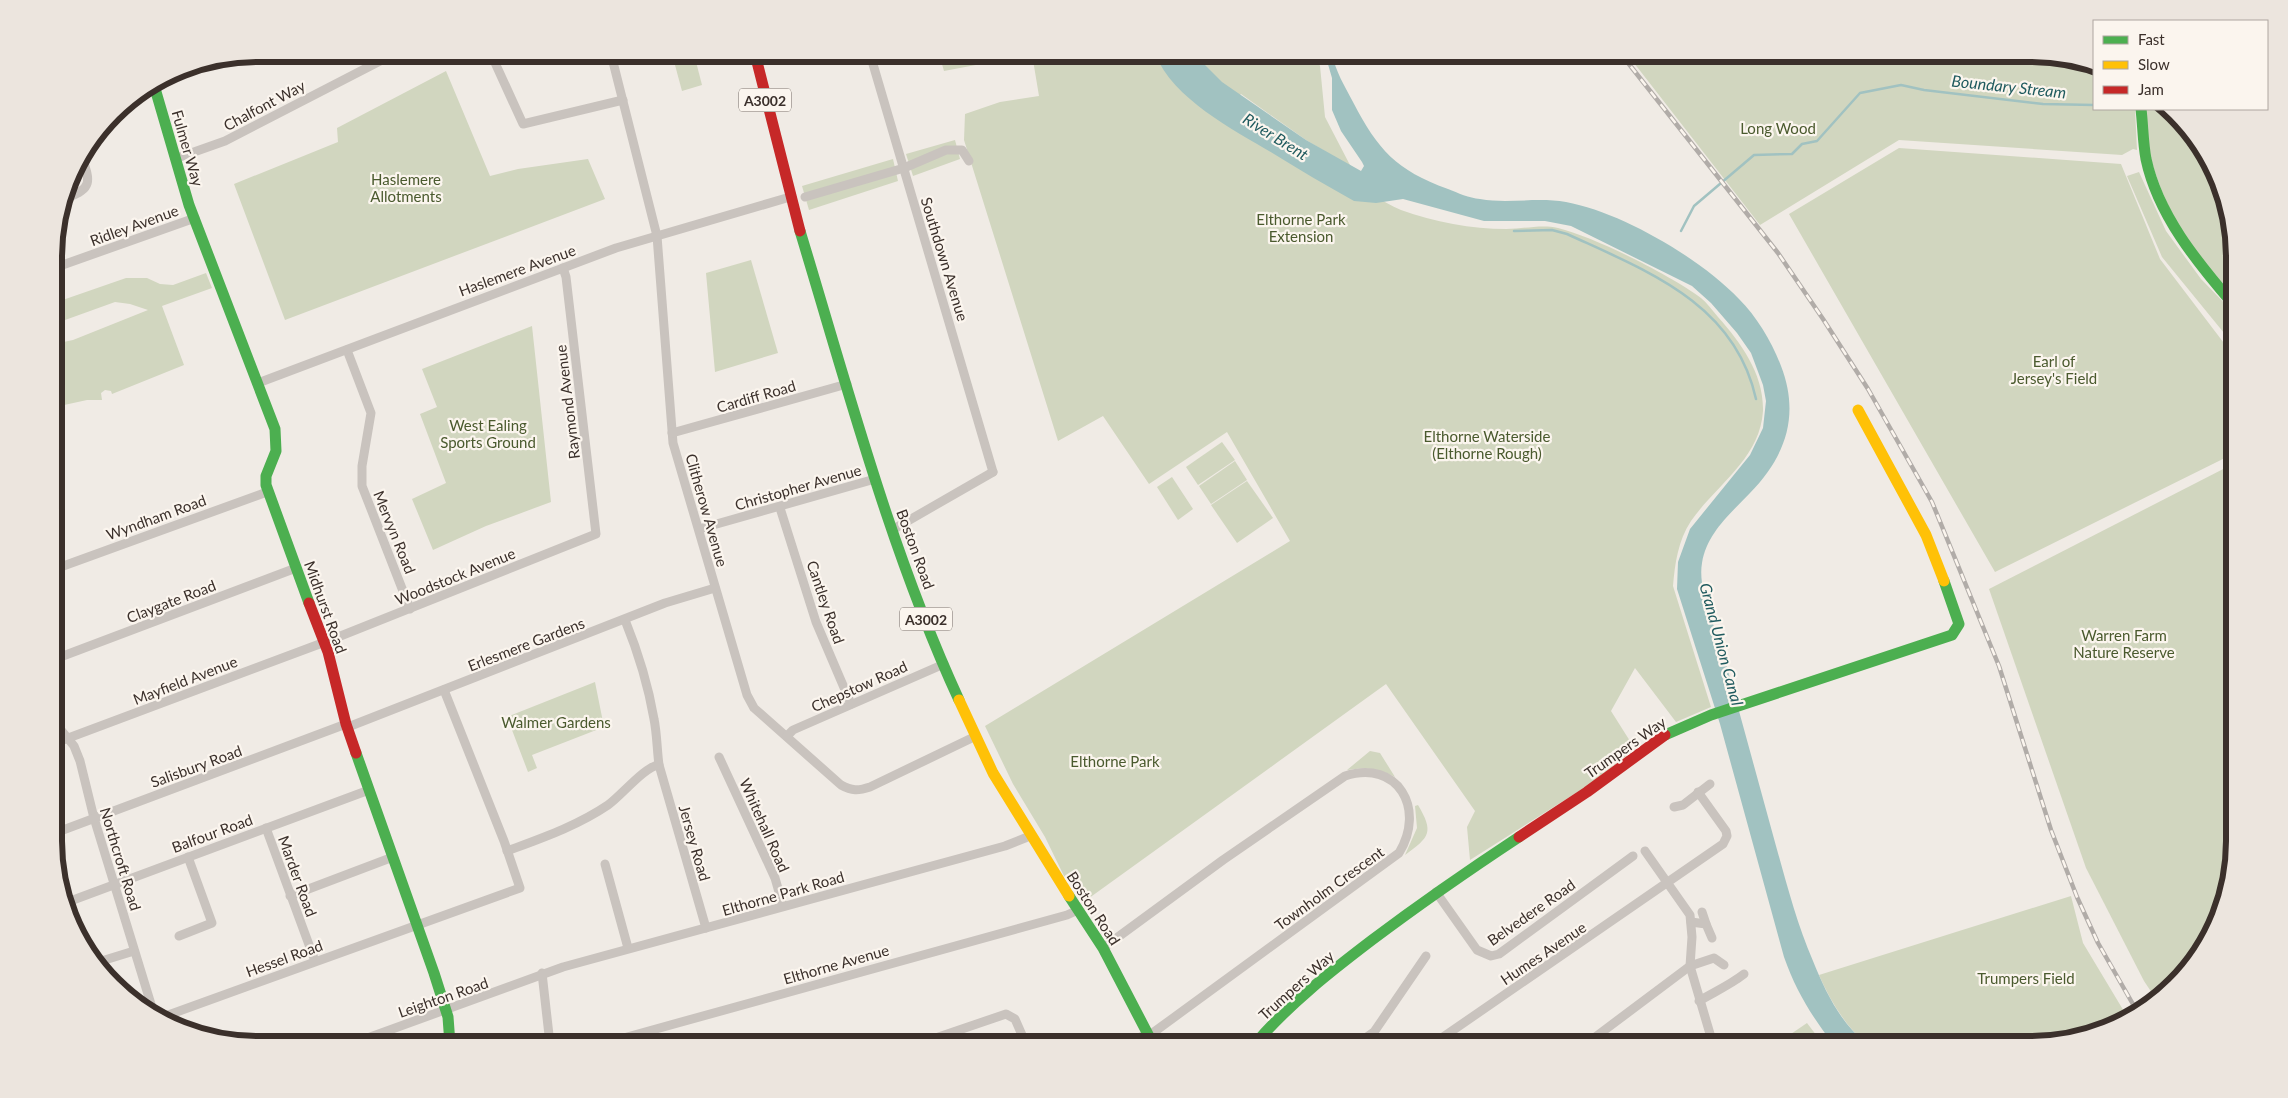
<svg xmlns="http://www.w3.org/2000/svg" width="2288" height="1098" viewBox="0 0 2288 1098" font-family="Lato,sans-serif">
<rect width="100%" height="100%" fill="#f0ebe5"/>
<!-- green -->
<g fill="#d1d6bf">
<path d="M 672,54 L 694,54 L 702,85 L 682,91 Z"/>
<path d="M 939,54 L 1029,54 L 1029,55 L 944,71 Z"/>
<path d="M 1032,54 L 1315,54 L 1320,66 L 1325,117 L 1351,167 L 1306,140 L 1241,94 L 1228,106 C 1267,130 1306,153 1346,177 C 1363,188 1382,202 1401,210 C 1434,222 1472,229 1506,229 C 1524,229 1541,224 1558,228 C 1595,237 1670,275 1701,298 C 1707,303 1712,310 1718,317 C 1741,343 1764,374 1763,411 C 1760,459 1716,485 1691,521 C 1678,541 1675,563 1673,586 L 1711,707 L 1676,722 L 1635,668 L 1611,711 L 1635,749 L 1590,784 L 1470,860 L 1467,827 L 1475,811 L 1386,684 L 1085,901 L 1064,876 L 1045,837 L 1013,784 L 985,726 L 1290,541 L 1227,432 L 1149,484 L 1103,416 L 1058,441 L 964,140 L 965,114 L 1000,102 L 1039,96 Z"/>
<path d="M 1627,54 L 2035,55 L 2094,66 L 2094,109 L 2135,109 L 2137,150 L 2133,149 L 2122,155 L 1899,140 L 1760,225 Z"/>
<path d="M 446,71 L 490,176 L 518,169 L 588,159 L 605,199 L 285,320 L 234,184 L 338,142 L 337,128 Z"/>
<path d="M 2145,109 L 2168,109 L 2192,134 L 2219,180 L 2233,231 L 2233,299 C 2198,262 2168,215 2153,166 C 2147,148 2148,127 2145,109 Z"/>
<path d="M 955,140 L 960,159 L 913,176 L 906,154 Z"/>
<path d="M 1899,148 L 2121,164 L 2160,259 L 2233,355 L 2233,454 L 1995,572 L 1789,214 Z"/>
<path d="M 893,159 L 898,181 L 809,210 L 802,186 Z"/>
<path d="M 2139,172 L 2166,231 L 2201,279 L 2233,312 L 2233,344 L 2162,257 L 2127,176 Z"/>
<path d="M 751,260 L 778,353 L 715,372 L 706,273 Z"/>
<path d="M 206,273 L 212,288 L 162,306 L 184,365 L 112,394 L 111,391 L 105,390 L 101,393 L 102,400 L 87,400 L 55,407 L 54,344 L 73,340 L 148,310 L 130,304 L 115,302 L 54,324 L 54,303 L 126,278 L 147,278 L 160,284 L 173,285 Z"/>
<path d="M 532,326 L 551,502 L 486,526 L 433,550 L 412,499 L 446,483 L 420,414 L 437,407 L 422,369 Z"/>
<path d="M 1222,442 L 1235,460 L 1198,485 L 1186,467 Z"/>
<path d="M 1235,461 L 1247,480 L 1211,504 L 1199,486 Z"/>
<path d="M 2233,464 L 2234,841 L 2219,919 L 2184,975 L 2156,999 L 2144,981 L 2086,868 L 1989,589 Z"/>
<path d="M 1172,477 L 1193,509 L 1178,520 L 1157,487 Z"/>
<path d="M 1247,481 L 1273,518 L 1237,543 L 1211,505 Z"/>
<path d="M 595,682 L 604,727 L 532,755 L 537,768 L 528,772 L 507,717 Z"/>
<path d="M 1370,751 L 1380,753 L 1395,777 C 1378,768 1365,767 1347,770 Z"/>
<path d="M 1418,805 C 1434,832 1430,837 1405,855 L 1417,828 L 1415,806 Z"/>
<path d="M 2071,896 L 2083,943 L 2128,1018 L 2097,1033 L 2044,1044 L 1867,1044 C 1845,1026 1830,1000 1819,975 Z"/>
<path d="M 1807,1023 L 1823,1044 L 1776,1044 Z"/>
</g>
<!-- water -->
<path fill="#a1c2c1" d="M 1155,54 L 1194,54 L 1222,82 L 1306,140 L 1361,171 L 1364,166 L 1362,162 L 1341,131 L 1332,110 L 1332,78 L 1325,54 L 1332,54 C 1336,72 1344,85 1353,102 C 1378,150 1396,170 1448,189 C 1458,193 1469,198 1480,199 C 1508,204 1537,197 1566,202 C 1621,212 1700,258 1739,299 C 1757,317 1772,342 1781,366 C 1800,415 1786,456 1750,493 C 1730,514 1707,533 1702,563 C 1697,591 1718,632 1725,660 C 1742,722 1759,784 1776,846 C 1787,885 1797,924 1813,961 C 1825,991 1841,1024 1867,1044 L 1833,1044 C 1811,1015 1796,991 1784,957 L 1720,724 L 1677,589 L 1678,562 L 1690,529 L 1750,455 L 1763,428 L 1766,401 L 1763,385 L 1751,353 L 1737,333 L 1711,303 L 1692,286 L 1571,226 L 1545,221 L 1484,221 L 1403,199 L 1376,203 L 1354,201 C 1327,186 1300,170 1274,154 C 1234,130 1174,100 1155,54 Z"/>
<g fill="none" stroke-linecap="round" stroke-linejoin="round">
<!-- stream -->
<g stroke="#a1c2c1" stroke-width="2.5">
<path d="M 1514,231 L 1552,230 L 1567,234 C 1647,271 1735,303 1756,399"/>
<path d="M 1681,231 L 1694,206 L 1754,155 L 1792,154 L 1802,144 L 1817,141 L 1860,93 L 1901,85 L 1924,90 L 2043,104 L 2094,105"/>
</g>
<!-- street -->
<g stroke="#c9c3be" stroke-width="9">
<path d="M 491,54 L 523,124 L 623,100"/>
<path d="M 611,54 L 657,236 L 673,443 L 747,695 L 754,708 L 841,785 C 852,791 858,791 870,787 L 976,736"/>
<path d="M 870,54 L 993,472"/>
<path d="M 177,158 L 225,141 L 382,60 L 386,54"/>
<path d="M 805,197 L 904,168 L 946,150 L 962,150 L 969,161"/>
<path d="M 67,198 C 93,188 90,181 82,157"/>
<path d="M 54,268 L 195,218"/>
<path d="M 347,350 L 371,413 L 362,466 L 362,486 L 410,609"/>
<path d="M 258,383 L 616,248 L 790,197"/>
<path d="M 672,433 L 847,384"/>
<path d="M 780,508 L 816,622 L 851,704"/>
<path d="M 699,529 L 875,479"/>
<path d="M 892,530 L 993,472"/>
<path d="M 55,569 L 267,492"/>
<path d="M 55,659 L 296,568"/>
<path d="M 55,716 L 61,730 L 74,746 L 80,761 L 94,818 L 154,1014"/>
<path d="M 348,727 L 665,603 L 715,588"/>
<path d="M 787,736 L 793,730 L 944,664"/>
<path d="M 55,743 L 333,639 L 596,534 L 566,277 L 563,268"/>
<path d="M 719,757 L 775,878 L 783,906"/>
<path d="M 659,765 L 706,928"/>
<path d="M 1674,807 L 1683,805 L 1710,784"/>
<path d="M 266,828 L 315,961"/>
<path d="M 55,833 L 346,724"/>
<path d="M 507,851 C 542,838 577,826 608,805 C 621,796 645,766 659,765 C 657,750 657,734 654,719 C 648,684 638,652 625,620"/>
<path d="M 1645,851 L 1690,915 L 1692,937 L 1690,966 L 1713,1044"/>
<path d="M 605,864 L 628,948"/>
<path d="M 1436,892 L 1477,950 L 1491,956 L 1499,954 L 1633,856"/>
<path d="M 290,896 L 393,857"/>
<path d="M 65,903 L 369,790"/>
<path d="M 1702,912 L 1706,924"/>
<path d="M 1691,922 L 1706,924 L 1712,938"/>
<path d="M 179,936 L 212,923 L 188,857"/>
<path d="M 1103,948 L 1223,860 L 1345,776 C 1398,759 1426,809 1399,853 L 1154,1032 L 1122,1044"/>
<path d="M 95,963 L 134,951"/>
<path d="M 542,973 L 550,1044"/>
<path d="M 1699,1001 C 1714,992 1730,985 1744,974"/>
<path d="M 160,1018 L 520,888 L 504,841 L 444,690"/>
<path d="M 351,1044 L 563,967 L 1005,846 L 1030,836"/>
<path d="M 602,1044 L 1067,915 L 1078,910"/>
<path d="M 918,1044 L 1006,1014 L 1015,1019 L 1026,1044"/>
<path d="M 1357,1044 L 1374,1032 L 1426,956"/>
<path d="M 1433,1044 L 1723,844 L 1727,836 L 1726,831 L 1698,792"/>
<path d="M 1586,1044 L 1690,966 L 1714,958 L 1724,965"/>
</g>
<!-- fast -->
<g stroke="#4caf50" stroke-width="11">
<path d="M 154,85 L 189,205 L 275,429 L 276,451 L 266,476 L 266,485 L 309,603"/>
<path d="M 2141,109 C 2143,126 2143,143 2146,159 C 2158,215 2197,262 2233,304"/>
<path d="M 800,231 C 848,389 890,550 959,700"/>
<path d="M 1665,735 L 1711,715 L 1952,635 L 1959,624 L 1944,581"/>
<path d="M 356,753 L 434,973 L 448,1017 L 450,1044"/>
<path d="M 1069,896 L 1103,948 L 1153,1044"/>
<path d="M 1255,1044 C 1289,1004 1330,972 1372,940 C 1420,904 1469,870 1519,837"/>
</g>
<!-- slow -->
<g stroke="#ffc107" stroke-width="11">
<path d="M 1858,410 L 1926,535 L 1944,581"/>
<path d="M 959,700 L 993,773 L 1069,896"/>
</g>
<!-- jam -->
<g stroke="#c62828" stroke-width="11">
<path d="M 755,54 L 800,231"/>
<path d="M 309,603 L 328,652 L 346,724 L 356,753"/>
<path d="M 1519,837 L 1587,792 L 1665,735"/>
</g>
<defs>
<path id="rail" d="M 1621,54 L 1778,253 L 1823,319 L 1868,389 L 1932,502 L 1999,666 L 2051,830 L 2077,897 L 2098,943 L 2138,1013"/>
</defs>
<!-- rail casing -->
<use href="#rail" stroke="#b1aca8" stroke-width="4.5"/>
<!-- rail -->
<use href="#rail" stroke="#fbf5ee" stroke-width="2.5" stroke-dasharray="8" stroke-linecap="butt"/>
</g>
<g text-anchor="middle" dominant-baseline="central" stroke-width="4.5" stroke-linejoin="round" paint-order="stroke">
<!-- shield labels -->
<g fill="#fbf5ee" stroke="#756b66" stroke-width="1">
<rect x="739" y="88.5" width="52" height="23" rx="4"/>
<rect x="900" y="607.5" width="52" height="23" rx="4"/>
</g>
<g font-size="14" font-weight="bold" fill="#3b302b">
<text x="765" y="100">A3002</text>
<text x="926" y="619">A3002</text>
</g>
<!-- street labels -->
<g font-size="15" fill="#3b302b" stroke="#fbf5ee">
<text transform="translate(264 105) rotate(-28)">Chalfont Way</text>
<text transform="translate(188 148) rotate(74)">Fulmer Way</text>
<text transform="translate(134 225) rotate(-20)">Ridley Avenue</text>
<text transform="translate(945 259) rotate(73)">Southdown Avenue</text>
<text transform="translate(517 270) rotate(-20)">Haslemere Avenue</text>
<text transform="translate(756 396) rotate(-16)">Cardiff Road</text>
<text transform="translate(567 402) rotate(-97)">Raymond Avenue</text>
<text transform="translate(798 487) rotate(-16)">Christopher Avenue</text>
<text transform="translate(707 510) rotate(74)">Clitherow Avenue</text>
<text transform="translate(156 517) rotate(-20)">Wyndham Road</text>
<text transform="translate(395 532) rotate(68)">Mervyn Road</text>
<text transform="translate(916 549) rotate(70)">Boston Road</text>
<text transform="translate(455 576) rotate(-22)">Woodstock Avenue</text>
<text transform="translate(171 601) rotate(-21)">Claygate Road</text>
<text transform="translate(826 602) rotate(71)">Cantley Road</text>
<text transform="translate(326 607) rotate(70)">Midhurst Road</text>
<text transform="translate(526 644) rotate(-21)">Erlesmere Gardens</text>
<text transform="translate(185 680) rotate(-21)">Mayfield Avenue</text>
<text transform="translate(859 686) rotate(-24)">Chepstow Road</text>
<text transform="translate(1625 747) rotate(-35)">Trumpers Way</text>
<text transform="translate(196 766) rotate(-20)">Salisbury Road</text>
<text transform="translate(765 825) rotate(66)">Whitehall Road</text>
<text transform="translate(212 833) rotate(-20)">Balfour Road</text>
<text transform="translate(695 843) rotate(74)">Jersey Road</text>
<text transform="translate(121 859) rotate(73)">Northcroft Road</text>
<text transform="translate(298 876) rotate(70)">Marder Road</text>
<text transform="translate(1329 888) rotate(-36)">Townholm Crescent</text>
<text transform="translate(783 893) rotate(-16)">Elthorne Park Road</text>
<text transform="translate(1094 908) rotate(57)">Boston Road</text>
<text transform="translate(1531 912) rotate(-35)">Belvedere Road</text>
<text transform="translate(1543 953) rotate(-34)">Humes Avenue</text>
<text transform="translate(284 958) rotate(-20)">Hessel Road</text>
<text transform="translate(836 964) rotate(-16)">Elthorne Avenue</text>
<text transform="translate(1296 985) rotate(-42)">Trumpers Way</text>
<text transform="translate(443 997) rotate(-19)">Leighton Road</text>
</g>
<!-- park labels -->
<g font-size="15" fill="#4a5a2e" stroke="#fbf5ee">
<text x="1778" y="128">Long Wood</text>
<text x="406" y="179">Haslemere<tspan x="406" dy="17">Allotments</tspan></text>
<text x="1301" y="219">Elthorne Park<tspan x="1301" dy="17">Extension</tspan></text>
<text x="2054" y="361">Earl of<tspan x="2054" dy="17">Jersey's Field</tspan></text>
<text x="488" y="425">West Ealing<tspan x="488" dy="17">Sports Ground</tspan></text>
<text x="1487" y="436">Elthorne Waterside<tspan x="1487" dy="17">(Elthorne Rough)</tspan></text>
<text x="2124" y="635">Warren Farm<tspan x="2124" dy="17">Nature Reserve</tspan></text>
<text x="556" y="722">Walmer Gardens</text>
<text x="1115" y="761">Elthorne Park</text>
<text x="2026" y="978">Trumpers Field</text>
</g>
<!-- water labels -->
<g font-size="16" font-style="italic" fill="#1f5a5e" stroke="#fbf5ee">
<text transform="translate(2009 86) rotate(6)">Boundary Stream</text>
<text transform="translate(1276 136) rotate(32)">River Brent</text>
<text transform="translate(1722 644) rotate(75)">Grand Union Canal</text>
</g>
</g>
<!-- crop -->
<path d="M0 0H2288V1098H0ZM257 62H2031A195 195 0 0 1 2226 257V841A195 195 0 0 1 2031 1036H257A195 195 0 0 1 62 841V257A195 195 0 0 1 257 62Z" fill="#ece5de" fill-rule="evenodd"/>
<path fill="none" stroke="#3b302b" stroke-width="6" d="M257 62H2031A195 195 0 0 1 2226 257V841A195 195 0 0 1 2031 1036H257A195 195 0 0 1 62 841V257A195 195 0 0 1 257 62Z"/>
<!-- legend -->
<rect x="2093" y="20" width="175" height="90" fill="#fbf5ee" stroke="#aea6a0"/>
<rect x="2103" y="36" width="25" height="8" fill="#4caf50" stroke="#aea6a0"/>
<text x="2138" y="45" font-size="15" fill="#3b302b">Fast</text>
<rect x="2103" y="61" width="25" height="8" fill="#ffc107" stroke="#aea6a0"/>
<text x="2138" y="70" font-size="15" fill="#3b302b">Slow</text>
<rect x="2103" y="86" width="25" height="8" fill="#c62828" stroke="#aea6a0"/>
<text x="2138" y="95" font-size="15" fill="#3b302b">Jam</text>
</svg>
